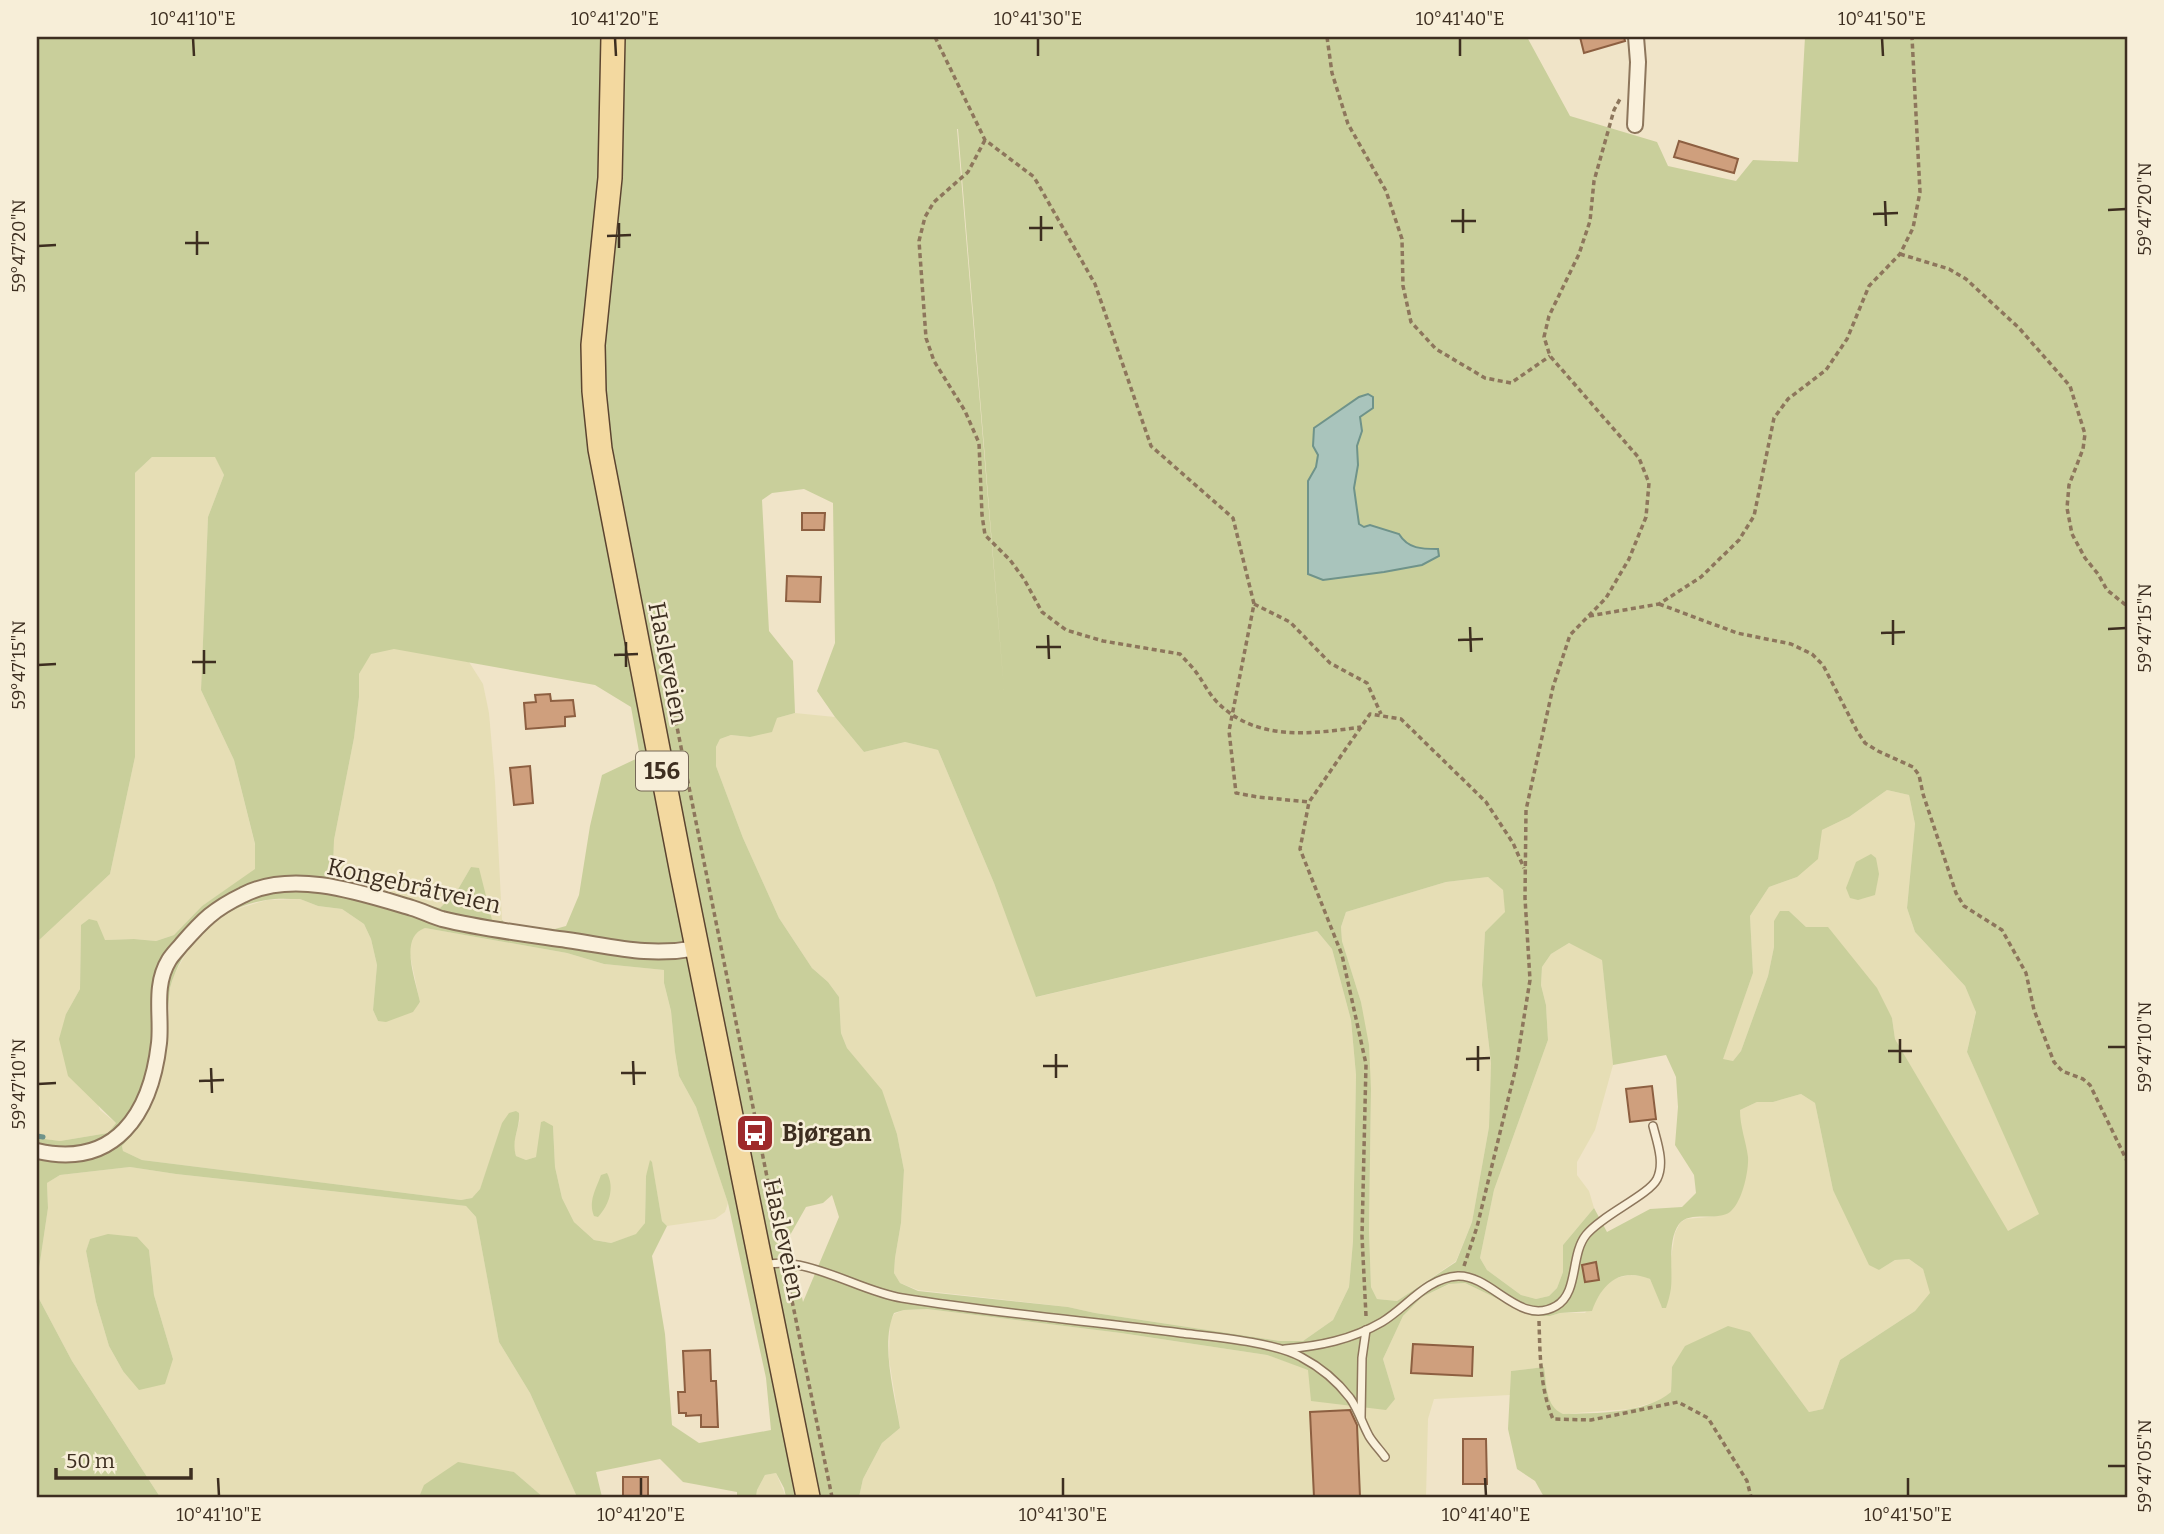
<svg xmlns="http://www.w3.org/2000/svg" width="2164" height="1534" viewBox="0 0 2164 1534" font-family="Bitter,serif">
<rect width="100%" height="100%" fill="#f0e4c8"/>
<!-- farmland -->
<g fill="#e6deb5" fill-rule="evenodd">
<path d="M 215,456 L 224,475 L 208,517 L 201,690 L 234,760 L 255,845 L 255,870 L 202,906 L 174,935 L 156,941 L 134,939 L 104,940 L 81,925 L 80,989 L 66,1014 L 100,1110 L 116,1123 L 108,1133 L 60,1141 L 37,1138 L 37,942 L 110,874 L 135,757 L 135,473 L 152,457 Z"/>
<path d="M 394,648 L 469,662 L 483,684 L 489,713 L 495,782 L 502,920 L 499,924 L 493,924 L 471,867 L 457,891 L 440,908 L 404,900 L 345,881 L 333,869 L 334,840 L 354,738 L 359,697 L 359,674 L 370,654 Z"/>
<path d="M 795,713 L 835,717 L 864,752 L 905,742 L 938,750 L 994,883 L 1037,997 L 1317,931 L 1332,949 L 1351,1020 L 1356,1075 L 1353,1241 L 1349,1287 L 1333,1320 L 1303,1341 L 1280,1341 L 1095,1313 L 1068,1307 L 918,1290 L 900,1283 L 894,1273 L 895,1258 L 901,1223 L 904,1170 L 897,1134 L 881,1090 L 847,1048 L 841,1033 L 839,997 L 828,982 L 812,968 L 779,918 L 743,838 L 716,766 L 716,747 L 720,739 L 731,735 L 750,737 L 777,718 Z"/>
<path d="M 1887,790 L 1909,795 L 1915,824 L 1907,908 L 1915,932 L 1965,986 L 1976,1011 L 1967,1052 L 2040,1214 L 2007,1232 L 1895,1039 L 1892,1018 L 1828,928 L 1806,927 L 1789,911 L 1774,921 L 1774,947 L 1768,976 L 1741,1051 L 1733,1061 L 1722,1060 L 1753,973 L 1750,916 L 1769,887 L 1797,877 L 1822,830 L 1849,817 Z"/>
<path d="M 1488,877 L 1503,890 L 1506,912 L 1485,932 L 1482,985 L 1491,1063 L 1489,1127 L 1472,1222 L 1456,1261 L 1397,1301 L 1377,1299 L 1371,1287 L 1369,1230 L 1371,1089 L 1361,1002 L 1342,941 L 1341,927 L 1346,912 L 1446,882 Z"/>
<path d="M 300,899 L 318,906 L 342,909 L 364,924 L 371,939 L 377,965 L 373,1010 L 378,1021 L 420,1003 L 409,950 L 412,939 L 418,930 L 425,928 L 567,953 L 604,964 L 664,970 L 664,983 L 671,1011 L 675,1052 L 679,1076 L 696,1107 L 711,1151 L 728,1203 L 725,1212 L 715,1219 L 667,1226 L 662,1221 L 652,1163 L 646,1176 L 645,1223 L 637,1234 L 611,1243 L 594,1240 L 574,1222 L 562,1198 L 555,1167 L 553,1126 L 536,1157 L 526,1160 L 516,1156 L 513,1146 L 520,1119 L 489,1164 L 480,1189 L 472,1198 L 461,1200 L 142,1160 L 123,1151 L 122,1146 L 141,1125 L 168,1024 L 170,988 L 174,975 L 195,937 L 230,911 L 267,900 Z"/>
<path d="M 1569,943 L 1602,959 L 1613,1065 L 1595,1130 L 1577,1162 L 1577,1175 L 1589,1191 L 1594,1208 L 1563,1245 L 1563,1272 L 1557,1288 L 1549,1296 L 1536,1299 L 1521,1295 L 1487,1270 L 1480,1258 L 1494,1190 L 1548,1040 L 1546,1005 L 1541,985 L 1542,967 L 1551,954 Z"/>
<path d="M 1801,1094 L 1815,1103 L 1833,1190 L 1879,1270 L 1895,1260 L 1909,1259 L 1923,1269 L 1931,1293 L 1915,1311 L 1840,1360 L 1823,1409 L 1809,1412 L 1750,1332 L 1672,1367 L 1671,1392 L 1662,1400 L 1630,1409 L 1563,1414 L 1555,1410 L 1548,1398 L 1544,1367 L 1511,1371 L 1510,1395 L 1434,1399 L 1428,1419 L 1426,1497 L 859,1497 L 863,1479 L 882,1443 L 900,1428 L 889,1359 L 890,1322 L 894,1314 L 904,1310 L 927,1309 L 1121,1333 L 1267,1355 L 1395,1399 L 1383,1359 L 1403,1316 L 1422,1297 L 1450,1284 L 1465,1283 L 1533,1316 L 1550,1316 L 1560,1313 L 1585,1313 L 1595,1302 L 1605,1285 L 1612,1279 L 1630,1275 L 1643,1276 L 1650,1279 L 1663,1308 L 1675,1233 L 1680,1223 L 1686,1219 L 1719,1216 L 1748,1160 L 1740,1123 L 1740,1110 L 1757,1102 L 1773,1102 Z"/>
<path d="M 130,1167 L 176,1174 L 466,1206 L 476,1217 L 499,1342 L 530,1393 L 577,1497 L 543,1497 L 514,1472 L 425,1485 L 419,1497 L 160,1497 L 72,1361 L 37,1295 L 37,1282 L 48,1208 L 47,1183 L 60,1175 ZM 90,1239 L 149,1250 L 154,1295 L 173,1359 L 123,1371 L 109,1346 L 96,1302 L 86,1251 Z"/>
<path d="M 776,1473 L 786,1497 L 756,1497 L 757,1490 L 765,1475 Z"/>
</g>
<!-- green -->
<g fill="#c9cf9b" fill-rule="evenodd">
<path d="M 37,37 L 1527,37 L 1570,116 L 1657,142 L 1668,166 L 1736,181 L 1753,160 L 1798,162 L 1805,37 L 2127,37 L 2127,1497 L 1544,1497 L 1535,1481 L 1517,1469 L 1508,1429 L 1511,1371 L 1544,1367 C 1547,1385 1545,1406 1563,1414 C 1595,1413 1646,1414 1671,1392 L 1672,1367 L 1685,1346 L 1728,1326 L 1750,1332 L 1809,1412 L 1823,1409 L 1840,1360 L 1915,1311 L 1930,1293 L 1923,1269 L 1909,1259 L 1895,1260 L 1879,1270 L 1869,1265 L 1833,1190 L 1815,1103 L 1801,1094 L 1773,1102 L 1757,1102 L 1740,1110 C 1740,1127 1746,1141 1748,1157 C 1749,1171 1742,1203 1730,1212 C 1715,1222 1690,1210 1679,1224 C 1667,1241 1673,1269 1671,1288 C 1670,1295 1668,1302 1666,1308 L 1662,1308 L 1661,1305 L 1650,1279 C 1620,1267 1602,1283 1592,1311 L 1560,1313 L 1550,1316 L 1533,1316 L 1465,1283 L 1449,1284 L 1422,1297 L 1403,1316 L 1383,1359 L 1395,1399 L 1386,1410 L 1311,1401 L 1308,1370 L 1267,1355 L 1121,1333 L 927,1309 L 904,1310 L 894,1313 C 880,1344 895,1396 900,1428 L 882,1443 L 863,1479 L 859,1497 L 786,1497 L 784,1488 L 776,1473 L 765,1475 L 757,1490 L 756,1497 L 737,1497 L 737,1492 L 683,1482 L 660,1459 L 596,1472 L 602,1497 L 577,1497 L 530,1393 L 499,1342 L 476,1217 L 466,1206 L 176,1174 L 130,1167 L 60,1175 L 47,1183 L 48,1208 L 37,1282 L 37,1138 L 60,1141 L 108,1133 L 116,1123 L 68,1076 L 59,1039 L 66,1014 L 80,989 L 81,925 L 89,919 L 97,921 L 105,940 L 134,939 L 156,941 L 174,935 L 202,906 L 255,869 L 255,844 L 234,760 L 201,690 L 208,517 L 224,475 L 215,457 L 152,457 L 135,473 L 135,757 L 110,874 L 37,942 ZM 957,129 L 958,129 L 1004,690 ZM 1368,394 L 1373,397 L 1372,408 L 1360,417 L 1362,431 L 1357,446 L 1358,466 L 1354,488 L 1359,524 L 1417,549 L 1438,549 L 1308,574 L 1308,481 L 1316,467 L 1318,455 ZM 804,489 L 833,503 L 835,643 L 817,691 L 835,717 L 864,752 L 905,742 L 938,750 L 994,883 L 1036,997 L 1317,931 L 1332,949 L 1351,1020 L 1356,1075 L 1353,1241 L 1349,1287 L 1333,1320 L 1303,1341 L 1280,1341 L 1095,1313 L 1068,1307 L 918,1291 L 900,1283 L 894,1273 L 895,1258 L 901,1223 L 904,1170 L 897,1134 L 882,1090 L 847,1048 L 841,1033 L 839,997 L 828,982 L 812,968 L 779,918 L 743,838 L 716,766 L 716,747 L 720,739 L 731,735 L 750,737 L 772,732 L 777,718 L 795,713 L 793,661 L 769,631 L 762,500 L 772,493 ZM 394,649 L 595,685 L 631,707 L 640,757 L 602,775 L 590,826 L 579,895 L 566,926 L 555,929 L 507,925 L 502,920 L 499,924 L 493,924 L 479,868 L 471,867 L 457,891 L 440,908 L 404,900 L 345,881 L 333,869 L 334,840 L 354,738 L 359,697 L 359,674 L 371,654 ZM 1887,790 L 1909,795 L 1915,824 L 1907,908 L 1915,932 L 1965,986 L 1976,1012 L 1967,1052 L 2039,1214 L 2008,1231 L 1895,1039 L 1892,1018 L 1877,988 L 1828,927 L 1806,927 L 1789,911 L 1780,911 L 1774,921 L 1774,947 L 1768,976 L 1741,1051 L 1733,1061 L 1723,1059 L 1753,973 L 1750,916 L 1769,887 L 1797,877 L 1818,859 L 1822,830 L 1849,817 ZM 1488,877 L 1503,890 L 1505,912 L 1485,932 L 1482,985 L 1491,1063 L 1489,1127 L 1472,1222 L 1456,1262 L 1397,1301 L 1377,1299 L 1371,1287 L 1369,1230 L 1371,1089 L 1369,1045 L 1361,1002 L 1342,941 L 1341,927 L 1346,912 L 1446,882 ZM 300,899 L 318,906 L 342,909 L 364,924 L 371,939 L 377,965 L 373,1010 L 378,1021 L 386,1022 L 413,1012 L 420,1002 C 416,981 398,937 425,928 L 567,953 L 604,964 L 664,970 L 664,983 L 671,1011 L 675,1052 L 679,1076 L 696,1107 L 728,1203 L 766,1378 L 771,1430 L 699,1443 L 672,1425 L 665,1334 L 652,1256 L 667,1226 L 662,1221 L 652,1162 L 650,1160 L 646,1176 L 645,1223 L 636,1234 L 611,1243 L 594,1240 L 574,1222 L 562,1198 L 555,1167 L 553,1126 L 544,1121 L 541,1122 L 536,1157 L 526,1160 L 516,1156 C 511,1139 520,1130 519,1113 L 516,1111 L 509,1113 L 502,1123 L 480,1189 L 472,1198 L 461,1200 L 142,1160 L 123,1151 L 122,1146 L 141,1125 L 161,1078 L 170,988 C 183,942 218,908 266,900 C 277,898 289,899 300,899 ZM 1569,943 L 1602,960 L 1613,1065 L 1666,1055 L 1676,1077 L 1678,1107 L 1675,1145 L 1694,1175 L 1696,1193 L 1682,1207 L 1650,1209 L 1607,1232 L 1594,1208 L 1563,1245 L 1563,1272 L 1557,1288 L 1549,1296 L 1536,1299 L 1521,1295 L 1487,1270 L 1480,1258 L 1494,1190 L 1548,1040 L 1546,1005 L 1541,985 L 1542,967 L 1551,954 ZM 832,1195 L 839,1217 L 803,1302 L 789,1237 L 806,1207 L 823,1203 Z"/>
<path d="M 1871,854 L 1876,858 L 1879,874 L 1875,895 L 1858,900 L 1850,898 L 1846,888 L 1856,862 Z"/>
<path d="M 607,1173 C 615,1188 609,1205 598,1217 L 594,1216 C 588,1201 596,1189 601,1175 Z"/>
<path d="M 108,1234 L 137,1237 L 149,1250 L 154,1295 L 173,1359 L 165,1384 L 139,1390 L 123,1371 L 109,1346 L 96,1302 L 86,1251 L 90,1239 Z"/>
<path d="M 37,1295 L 72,1361 L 160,1497 L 37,1497 Z"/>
<path d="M 458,1462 L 514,1472 L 543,1497 L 419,1497 L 424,1485 Z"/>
</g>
<!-- water -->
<path fill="#a9c4bc" stroke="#6f938a" stroke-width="2" d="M 1368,394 L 1373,397 L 1373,408 L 1360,417 L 1362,431 L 1357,446 L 1358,465 L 1354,488 L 1359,524 L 1364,527 L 1370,525 L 1399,534 C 1408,549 1422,549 1438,549 L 1439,556 L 1422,565 L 1384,572 L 1323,580 L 1308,574 L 1308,481 L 1316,467 L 1318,455 L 1313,446 L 1314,428 L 1359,397 Z"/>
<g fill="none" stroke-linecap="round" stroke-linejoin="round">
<!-- stream -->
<path stroke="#6f938a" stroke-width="5" d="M 37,1136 L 43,1137"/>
</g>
<!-- building -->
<g fill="#cf9f7d" stroke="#8d5f41" stroke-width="2">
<path d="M 1580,37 L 1624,37 L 1625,41 L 1584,53 Z"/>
<path d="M 1679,141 L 1738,159 L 1734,173 L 1674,157 Z"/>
<path d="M 802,513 L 825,513 L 824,530 L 802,530 Z"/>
<path d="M 787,576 L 821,577 L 820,602 L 786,601 Z"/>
<path d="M 550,694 L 551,701 L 573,700 L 575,716 L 565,717 L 565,726 L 526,729 L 524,703 L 536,702 L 535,695 Z"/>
<path d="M 530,766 L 533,803 L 514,805 L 510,768 Z"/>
<path d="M 1652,1086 L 1656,1119 L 1630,1122 L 1626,1089 Z"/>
<path d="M 1596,1262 L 1599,1280 L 1585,1282 L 1582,1265 Z"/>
<path d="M 1413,1344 L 1473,1347 L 1472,1376 L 1411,1373 Z"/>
<path d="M 710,1350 L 711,1381 L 716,1381 L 718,1427 L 701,1427 L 701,1415 L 686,1416 L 686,1413 L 679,1413 L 678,1392 L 685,1392 L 683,1351 Z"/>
<path d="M 1350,1410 L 1357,1425 L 1360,1497 L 1314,1497 L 1310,1412 Z"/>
<path d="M 1463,1439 L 1486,1439 L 1487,1484 L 1463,1484 Z"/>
<rect x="623" y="1477" width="25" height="20"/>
</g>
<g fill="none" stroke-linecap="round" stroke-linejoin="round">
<defs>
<g id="lane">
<path d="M 763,1265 C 808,1255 858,1291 902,1298 C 994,1313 1088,1321 1181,1333 C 1214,1337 1274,1342 1301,1357 C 1320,1367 1337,1381 1350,1398 C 1358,1409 1362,1423 1369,1436 C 1373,1443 1380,1450 1385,1457"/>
<path d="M 1285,1349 C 1319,1346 1351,1340 1382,1322 C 1407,1307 1426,1278 1458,1276 C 1492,1275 1520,1327 1556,1306 C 1579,1293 1570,1255 1586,1235 C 1602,1215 1649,1195 1657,1179 C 1665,1163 1657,1142 1653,1126"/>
<path d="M 1361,1417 L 1362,1358 L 1366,1330"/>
</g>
<g id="street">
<path d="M 1635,125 L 1638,62 L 1636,37"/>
<path d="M 37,1151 C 116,1169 151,1113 159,1043 C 162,1016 153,986 169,960 C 172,955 178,949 182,944 C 203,920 214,909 243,895 C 293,869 362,893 412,908 C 422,911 432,916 442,919 C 483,929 525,934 567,940 C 615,947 648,957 698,948"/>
</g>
<path id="primary" d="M 613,37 L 610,178 L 593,345 L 594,391 L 600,449 L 682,873 L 808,1497"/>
</defs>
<!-- lane casing -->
<use href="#lane" stroke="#8d765c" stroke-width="10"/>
<!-- street casing -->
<use href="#street" stroke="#8d765c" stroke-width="18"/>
<!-- primary casing -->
<use href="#primary" stroke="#5b4430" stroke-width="26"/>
<!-- path -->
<g stroke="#8d765c" stroke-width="3.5" stroke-dasharray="5 3.5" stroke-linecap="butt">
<path d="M 935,37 L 985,140 L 1034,177 L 1095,284 L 1151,446 L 1233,518 L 1254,604 L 1229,731 L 1236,793 L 1258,797 L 1309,802"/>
<path d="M 1327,37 L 1332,73 L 1348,124 L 1386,191 L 1402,239 L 1403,286 L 1411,322 L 1436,349 L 1485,378 L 1511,383 L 1550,356"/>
<path d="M 985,140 L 968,172 L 934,202 L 925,217 L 919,241 L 926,338 L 934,361 L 965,411 L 979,443 L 982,515 L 985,535 L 1010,560 L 1024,579 L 1042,612 L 1066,630 L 1103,641 L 1180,654 C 1186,661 1193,667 1198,675 C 1204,683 1209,694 1217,702 C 1256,742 1311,734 1361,727"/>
<path d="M 1900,254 L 1949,269 L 1966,279 L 2019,328 L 2070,386 L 2085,434 L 2083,449 L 2069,485 L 2067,508 L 2072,534 L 2085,558 L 2098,574 L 2107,590 L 2127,606"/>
<path d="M 1254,604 L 1290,622 L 1330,663 L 1367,683 L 1381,714"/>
<path d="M 1659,604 L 1737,633 L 1791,644 L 1812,654 L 1823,665 L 1857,731 L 1865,743 L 1878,751 L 1913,767 L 1919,775 L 1923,794 L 1956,893 L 1964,906 L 2002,930 L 2026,973 L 2034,1010 L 2054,1062 L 2062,1071 L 2083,1079 L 2090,1085 L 2127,1161"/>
<path d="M 1589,616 L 1659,604 L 1701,577 L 1739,540 L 1754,516 L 1774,418 L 1788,399 L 1826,370 L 1847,339 L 1869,286 L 1900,254 L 1913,228 L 1920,192 L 1912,37"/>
<path d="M 664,662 L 782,1252"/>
<path d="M 1464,1266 L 1477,1227 L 1516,1067 L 1530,980 L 1525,898 L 1526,810 L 1553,687 L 1570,635 L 1606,598 L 1629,559 L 1646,517 L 1649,483 L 1639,458 L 1550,356 L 1544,337 L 1549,316 L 1579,254 L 1590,221 L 1594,181 L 1614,110 L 1620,99"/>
<path d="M 787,1276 L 832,1497"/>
<path d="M 1366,1316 L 1362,1236 L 1366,1064 L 1342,955 L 1300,849 L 1309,802 L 1370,714 L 1401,719 L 1486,802 L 1513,843 L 1524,868"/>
<path d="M 1539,1321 C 1540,1354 1540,1389 1553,1419 L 1591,1420 L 1678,1402 L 1708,1418 L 1747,1481 L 1751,1497"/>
</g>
<!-- lane -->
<use href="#lane" stroke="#faf1dc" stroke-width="7"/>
<!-- street -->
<use href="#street" stroke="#faf1dc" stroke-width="14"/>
<!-- primary -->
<use href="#primary" stroke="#f3d9a0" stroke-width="23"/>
</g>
<!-- ticks -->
<path fill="none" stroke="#3d2e20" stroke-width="2.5" d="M 193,38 L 194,56M 615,38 L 616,56M 1038,38 L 1038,56M 1460,38 L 1460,56M 1882,38 L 1883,56M 1885,201 L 1886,226M 1463,209 L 1463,233M 2108,210 L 2126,209M 1873,214 L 1898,213M 1041,216 L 1041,241M 1451,221 L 1476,221M 619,223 L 619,248M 1029,228 L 1053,228M 197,231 L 197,255M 607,236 L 631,235M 185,243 L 209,243M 38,246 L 56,245M 1893,620 L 1893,645M 1470,627 L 1471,652M 2108,629 L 2126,628M 1881,633 L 1905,632M 1048,635 L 1049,659M 1458,640 L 1483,639M 626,642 L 626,667M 1036,647 L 1061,647M 204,650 L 204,674M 614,655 L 638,654M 192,662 L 216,662M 38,665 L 56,664M 1900,1039 L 1900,1063M 1478,1046 L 1478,1071M 2108,1047 L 2126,1047M 1888,1051 L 1912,1051M 1056,1054 L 1056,1078M 1466,1059 L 1490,1058M 633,1061 L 634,1085M 1043,1066 L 1068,1066M 211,1068 L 212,1093M 621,1073 L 646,1073M 199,1081 L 224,1080M 38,1084 L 56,1083M 2108,1466 L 2126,1466M 218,1478 L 219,1496M 641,1478 L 641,1496M 1063,1478 L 1063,1496M 1485,1478 L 1486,1496M 1908,1478 L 1908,1496"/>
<!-- icons -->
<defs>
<symbol id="bus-square" viewBox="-11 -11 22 22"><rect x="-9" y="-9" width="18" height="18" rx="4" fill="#9e2a2b" stroke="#f7eed8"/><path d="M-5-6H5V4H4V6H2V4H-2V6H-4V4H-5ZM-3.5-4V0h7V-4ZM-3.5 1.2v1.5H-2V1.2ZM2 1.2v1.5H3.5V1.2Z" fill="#fff"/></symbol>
</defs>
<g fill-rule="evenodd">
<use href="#bus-square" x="733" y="1111" width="44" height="44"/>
</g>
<g text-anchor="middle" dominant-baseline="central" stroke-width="5" stroke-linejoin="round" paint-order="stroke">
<!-- shield labels -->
<rect fill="#f7eed8" stroke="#756857" stroke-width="2" x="636" y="751.5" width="52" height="39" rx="5"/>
<g font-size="23" font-weight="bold" fill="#3d2e20">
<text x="662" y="771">156</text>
</g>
<!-- street labels -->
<g font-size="24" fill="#3d2e20" stroke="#f7eed8">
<text transform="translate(668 663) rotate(79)">Hasleveien</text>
<text transform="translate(414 886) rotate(13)">Kongebråtveien</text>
<text transform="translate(784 1239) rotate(78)">Hasleveien</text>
</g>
<!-- poi labels -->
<g font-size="24" font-weight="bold" fill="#3d2e20" stroke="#f7eed8" text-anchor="start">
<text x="782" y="1133">Bjørgan</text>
</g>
</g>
<!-- border -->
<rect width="2164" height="1534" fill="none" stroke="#f7eed8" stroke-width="77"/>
<!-- scale -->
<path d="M56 1468v10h135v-10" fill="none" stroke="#3d2e20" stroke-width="3.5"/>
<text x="66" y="1468" font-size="21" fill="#3d2e20" stroke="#f7eed8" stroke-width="5" paint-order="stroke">50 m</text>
<rect x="38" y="38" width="2088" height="1458" fill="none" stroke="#3d2e20" stroke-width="2.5"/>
<g font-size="18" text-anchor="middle" fill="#3d2e20">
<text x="193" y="25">10°41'10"E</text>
<text x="615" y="25">10°41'20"E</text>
<text x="1038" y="25">10°41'30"E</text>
<text x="1460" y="25">10°41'40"E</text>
<text x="1882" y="25">10°41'50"E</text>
<text transform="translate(2145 209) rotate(-90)" y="6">59°47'20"N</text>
<text transform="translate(19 246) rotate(-90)" y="6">59°47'20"N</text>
<text transform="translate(2145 628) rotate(-90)" y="6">59°47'15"N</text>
<text transform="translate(19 665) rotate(-90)" y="6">59°47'15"N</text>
<text transform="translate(2145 1047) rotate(-90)" y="6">59°47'10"N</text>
<text transform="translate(19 1084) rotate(-90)" y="6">59°47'10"N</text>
<text transform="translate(2145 1466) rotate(-90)" y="6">59°47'05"N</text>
<text x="219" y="1521">10°41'10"E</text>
<text x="641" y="1521">10°41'20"E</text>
<text x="1063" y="1521">10°41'30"E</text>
<text x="1486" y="1521">10°41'40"E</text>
<text x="1908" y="1521">10°41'50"E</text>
</g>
</svg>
